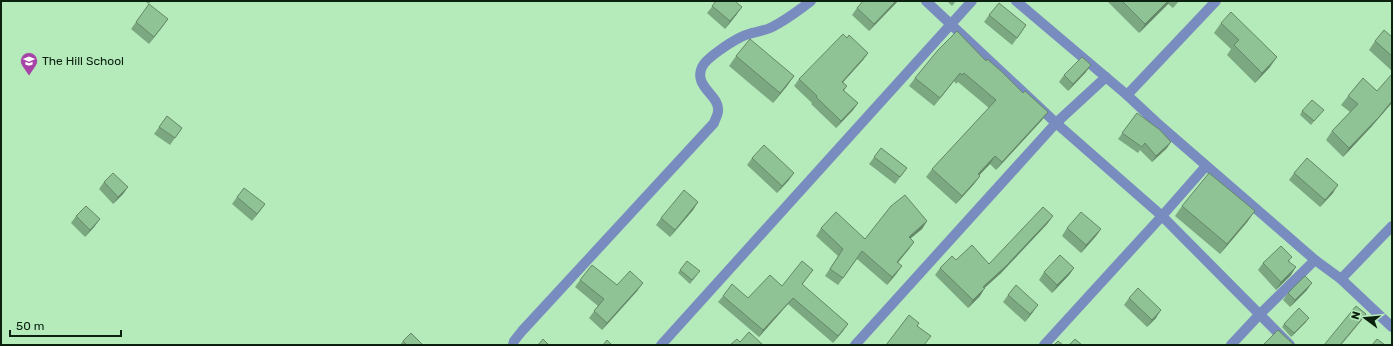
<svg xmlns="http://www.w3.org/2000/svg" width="1393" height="346" viewBox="0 0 1393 346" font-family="Rubik,sans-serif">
<rect width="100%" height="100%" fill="#b5eabb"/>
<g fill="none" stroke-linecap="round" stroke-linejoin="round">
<!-- minor -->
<g stroke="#798cbf" stroke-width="10">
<path d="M 926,1 L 1056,123 L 1162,216 L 1290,345"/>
<path d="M 1016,1 L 1127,95 L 1156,122 L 1315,260 L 1341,279 L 1392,327"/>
<path d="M 1127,95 L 1216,1"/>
<path d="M 1341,279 L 1392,226"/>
<path d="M 513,345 L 514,341 L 522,331 L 714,123 C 715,119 718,115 718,111 C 720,95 693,87 702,67 C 706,58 731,42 741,37 C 750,32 761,32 770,28 C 785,21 798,11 811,1"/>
<path d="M 661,345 L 972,1"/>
<path d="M 855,345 L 1056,123 L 1106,77"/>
<path d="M 1044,345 L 1162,216 L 1206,166"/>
<path d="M 1231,345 L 1259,315 L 1315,260"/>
</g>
</g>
<!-- wall -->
<g fill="#7ba880">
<path d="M 145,1 L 152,1 L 148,4 Z"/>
<path d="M 712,1 L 735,1 L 737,14 L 725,29 L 707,13 L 715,3 Z"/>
<path d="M 863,1 L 898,1 L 869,31 L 852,15 L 857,8 Z"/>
<path d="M 947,1 L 956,1 L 952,6 Z"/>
<path d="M 1107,1 L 1179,1 L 1173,8 L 1168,4 L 1139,33 Z"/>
<path d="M 989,15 L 1026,25 L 1012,45 L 984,22 Z"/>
<path d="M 168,19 L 149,44 L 131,29 L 136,22 Z"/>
<path d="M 1221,23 L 1270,67 L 1255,83 L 1227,55 L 1231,49 L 1214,33 Z"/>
<path d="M 1392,37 L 1392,71 L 1369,50 L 1375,41 Z"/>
<path d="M 847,38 L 868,53 L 863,60 L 843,82 L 847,86 L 844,91 L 858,103 L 853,110 L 836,128 L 811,104 L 812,103 L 794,86 L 799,79 Z"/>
<path d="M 736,56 L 794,76 L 787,86 L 773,103 L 729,66 Z"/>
<path d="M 986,61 L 1023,93 L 1048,112 L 1042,120 L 996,170 L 990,164 L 979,175 L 980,176 L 974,184 L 956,204 L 926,177 L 932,169 L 989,108 L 958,82 L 956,84 L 954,81 L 934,106 L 909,86 L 915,78 Z"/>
<path d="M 1086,72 L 1068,91 L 1059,82 L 1064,75 Z"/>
<path d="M 1363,78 L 1372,126 L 1343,157 L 1326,140 L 1332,131 L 1350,112 L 1341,105 L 1348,96 Z"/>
<path d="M 1302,111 L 1321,113 L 1311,125 L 1300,115 Z"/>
<path d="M 1137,113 L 1167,148 L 1152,162 L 1140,150 L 1138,153 L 1118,139 Z"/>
<path d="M 167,116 L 182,128 L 170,145 L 154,134 Z"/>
<path d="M 881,148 L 907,168 L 895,184 L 869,164 Z"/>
<path d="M 752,158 L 789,180 L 777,193 L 747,165 Z"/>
<path d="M 1294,173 L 1333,193 L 1320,207 L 1289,180 Z"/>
<path d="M 104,182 L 128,187 L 123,194 L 113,204 L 99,189 Z"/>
<path d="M 237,197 L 265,204 L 252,221 L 232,204 Z"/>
<path d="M 698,202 L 693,210 L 670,237 L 656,225 L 661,218 Z"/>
<path d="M 1182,206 L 1248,221 L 1220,254 L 1175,216 Z"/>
<path d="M 76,216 L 95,226 L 85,237 L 71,223 Z"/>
<path d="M 927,221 L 922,229 L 910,238 L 914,242 L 909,249 L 898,263 L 897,273 L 887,285 L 857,259 L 838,285 L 825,276 L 838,256 L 816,236 L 821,228 L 865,239 Z"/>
<path d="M 1048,223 L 1001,273 L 984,288 L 980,296 L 968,308 L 935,275 L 940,268 L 956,260 L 989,264 Z"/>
<path d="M 1067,228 L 1101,229 L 1096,236 L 1081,253 L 1062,236 Z"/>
<path d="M 1292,257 L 1289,261 L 1291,275 L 1276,290 L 1258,270 L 1263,263 Z"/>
<path d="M 1074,268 L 1069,275 L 1052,293 L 1039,280 L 1044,272 Z"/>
<path d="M 680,270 L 697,275 L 690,284 L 678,273 Z"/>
<path d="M 813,270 L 802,285 L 848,324 L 843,331 L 833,343 L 788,304 L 759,337 L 718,302 L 723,296 L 748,298 L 782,286 Z"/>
<path d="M 580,280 L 617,285 L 638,290 L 602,330 L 589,318 L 598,306 L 575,287 Z"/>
<path d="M 1307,290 L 1290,307 L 1283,300 L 1288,293 Z"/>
<path d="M 1008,295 L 1033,312 L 1025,322 L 1003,302 Z"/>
<path d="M 1129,298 L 1156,318 L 1147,327 L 1124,305 Z"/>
<path d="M 1306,322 L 1291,337 L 1282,327 L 1284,324 Z"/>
<path d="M 403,341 L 423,345 L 400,345 Z"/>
</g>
<!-- shaded-wall -->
<g fill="#648868">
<path d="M 896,1 L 898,1 L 869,31 L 874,24 Z"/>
<path d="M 1168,1 L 1170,1 L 1168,4 L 1139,33 L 1145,24 Z"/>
<path d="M 742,7 L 737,14 L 725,29 L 730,21 Z"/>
<path d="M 168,19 L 163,26 L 149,44 L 154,37 Z"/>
<path d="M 1026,25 L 1021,33 L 1012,45 L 1017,38 Z"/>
<path d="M 868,53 L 863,60 L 837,89 L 842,82 Z"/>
<path d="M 1277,57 L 1270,67 L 1255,83 L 1262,73 Z"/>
<path d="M 1091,65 L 1086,72 L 1068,91 L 1073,84 Z"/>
<path d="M 960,73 L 954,81 L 934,106 L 940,98 Z"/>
<path d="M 794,76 L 787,86 L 773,103 L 780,93 Z"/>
<path d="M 1392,101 L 1392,103 L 1372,126 L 1343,157 L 1349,148 Z"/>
<path d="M 858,103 L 853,110 L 836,128 L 841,121 Z"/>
<path d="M 1048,112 L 1042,120 L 996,170 L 1002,162 Z"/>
<path d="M 1171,142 L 1167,148 L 1152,162 L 1156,156 Z"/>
<path d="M 995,156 L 990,164 L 972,183 L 978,174 Z"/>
<path d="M 794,173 L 789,180 L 777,193 L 782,186 Z"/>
<path d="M 980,176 L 974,184 L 956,204 L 962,196 Z"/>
<path d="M 1338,185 L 1333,193 L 1320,207 L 1325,200 Z"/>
<path d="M 128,187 L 123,194 L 113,204 L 118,197 Z"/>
<path d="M 698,202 L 693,210 L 670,237 L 675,230 Z"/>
<path d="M 265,204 L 260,211 L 252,221 L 257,214 Z"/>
<path d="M 1255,211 L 1248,221 L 1220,254 L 1227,244 Z"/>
<path d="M 1053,216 L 1048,223 L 1001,273 L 978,294 L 983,287 Z"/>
<path d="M 100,219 L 95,226 L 85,237 L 90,230 Z"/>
<path d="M 927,221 L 922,229 L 904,244 L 909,237 Z"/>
<path d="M 1101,229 L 1096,236 L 1081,253 L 1086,245 Z"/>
<path d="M 914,242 L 909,249 L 892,269 L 897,262 Z"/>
<path d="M 902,266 L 897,273 L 887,285 L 892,277 Z"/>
<path d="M 1296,267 L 1291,275 L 1276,290 L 1281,282 Z"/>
<path d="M 1074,268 L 1069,275 L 1052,293 L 1057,285 Z"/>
<path d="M 643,283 L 638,290 L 602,330 L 607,323 Z"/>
<path d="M 1312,283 L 1307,290 L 1290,307 L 1295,300 Z"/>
<path d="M 985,288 L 980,296 L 968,308 L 973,300 Z"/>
<path d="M 793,298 L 788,304 L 759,337 L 763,330 Z"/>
<path d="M 1038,305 L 1033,312 L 1025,322 L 1030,314 Z"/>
<path d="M 1161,310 L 1156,318 L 1147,327 L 1152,320 Z"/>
<path d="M 1366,314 L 1361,321 L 1341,345 L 1340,345 Z"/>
<path d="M 1309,318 L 1306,322 L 1291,337 L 1294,333 Z"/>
<path d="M 848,324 L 843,331 L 833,343 L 838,336 Z"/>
</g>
<!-- building -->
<g fill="#8fc395" stroke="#648868">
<path d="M 716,1 L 735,1 L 742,7 L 730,21 L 712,6 Z"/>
<path d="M 863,1 L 896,1 L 874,24 L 857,8 Z"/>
<path d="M 1122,1 L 1168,1 L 1145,24 Z"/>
<path d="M 999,3 L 1026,25 L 1017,38 L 989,15 Z"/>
<path d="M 149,4 L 168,19 L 154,37 L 136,22 Z"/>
<path d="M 1231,12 L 1277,57 L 1262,73 L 1234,45 L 1239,40 L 1221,23 Z"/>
<path d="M 1384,30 L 1392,37 L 1392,56 L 1375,41 Z"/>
<path d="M 957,31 L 986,61 L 987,59 L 1001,71 L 1023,93 L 1025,91 L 1048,112 L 1002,162 L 995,156 L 978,174 L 980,176 L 962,196 L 932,169 L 996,100 L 964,73 L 962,75 L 960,73 L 940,98 L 915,78 L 938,50 Z"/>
<path d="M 843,34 L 847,38 L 849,35 L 868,53 L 842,82 L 847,86 L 843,90 L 858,103 L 841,121 L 816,97 L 817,96 L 799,79 Z"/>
<path d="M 750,39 L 794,76 L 780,93 L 736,56 Z"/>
<path d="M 1082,57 L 1091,65 L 1073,84 L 1064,75 Z"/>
<path d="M 1392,74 L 1392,101 L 1379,117 L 1349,148 L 1332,131 L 1358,104 L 1348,96 L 1363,78 L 1377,91 Z"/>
<path d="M 1312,100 L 1324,110 L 1314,121 L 1302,111 Z"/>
<path d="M 1137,113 L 1160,130 L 1171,142 L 1156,156 L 1145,143 L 1142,147 L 1122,133 Z"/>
<path d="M 167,116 L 182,128 L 175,138 L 159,127 Z"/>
<path d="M 764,145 L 794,173 L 782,186 L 752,158 Z"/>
<path d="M 881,148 L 907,168 L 900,177 L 874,157 Z"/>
<path d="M 1307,158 L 1338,185 L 1325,200 L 1294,173 Z"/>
<path d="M 113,173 L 128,187 L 118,197 L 104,182 Z"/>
<path d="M 1209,173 L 1255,211 L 1227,244 L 1182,206 Z"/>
<path d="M 244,188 L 265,204 L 257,214 L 237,197 Z"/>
<path d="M 684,190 L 698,202 L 675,230 L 661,218 Z"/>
<path d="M 905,195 L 927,221 L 909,237 L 914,242 L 897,262 L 902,266 L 892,277 L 862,251 L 843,278 L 830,269 L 843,249 L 821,228 L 836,212 L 865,239 L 891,206 Z"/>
<path d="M 86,206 L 100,219 L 90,230 L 76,216 Z"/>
<path d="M 1043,207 L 1053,216 L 1006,266 L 983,287 L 985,288 L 973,300 L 940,268 L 952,256 L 956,260 L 972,245 L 989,264 Z"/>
<path d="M 1081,212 L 1101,229 L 1086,245 L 1067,228 Z"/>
<path d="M 1281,246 L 1292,257 L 1288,261 L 1296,267 L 1281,282 L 1263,263 Z"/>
<path d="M 1060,255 L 1074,268 L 1057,285 L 1044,272 Z"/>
<path d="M 687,261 L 700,271 L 692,280 L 680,270 Z"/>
<path d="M 802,261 L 813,270 L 802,284 L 848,324 L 838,336 L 793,298 L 763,330 L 723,296 L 732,284 L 748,298 L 770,275 L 782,286 Z"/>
<path d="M 592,265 L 617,285 L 630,271 L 643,283 L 607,323 L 594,311 L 604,299 L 580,280 Z"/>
<path d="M 1305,276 L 1312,283 L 1295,300 L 1288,293 Z"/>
<path d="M 1016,285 L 1038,305 L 1030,314 L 1008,295 Z"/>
<path d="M 1138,288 L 1161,310 L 1152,320 L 1129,298 Z"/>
<path d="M 1356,306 L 1366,314 L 1340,345 L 1324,345 Z"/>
<path d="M 1299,308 L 1309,318 L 1294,333 L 1284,324 Z"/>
<path d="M 909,315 L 919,323 L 917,326 L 931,336 L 924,345 L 886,345 Z"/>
<path d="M 1278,330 L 1294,345 L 1263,345 Z"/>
<path d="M 749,332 L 763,345 L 730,345 L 737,339 L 740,342 Z"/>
<path d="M 411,333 L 423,345 L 407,345 L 403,341 Z"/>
<path d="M 543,339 L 549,345 L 538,345 Z"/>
<path d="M 1075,339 L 1082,345 L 1069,345 Z"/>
<path d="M 1377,339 L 1385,345 L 1372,345 Z"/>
<path d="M 607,340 L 612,345 L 603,345 Z"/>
<path d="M 1058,341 L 1063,345 L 1054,345 Z"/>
</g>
<!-- icons -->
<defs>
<symbol id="school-pin" viewBox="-11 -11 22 30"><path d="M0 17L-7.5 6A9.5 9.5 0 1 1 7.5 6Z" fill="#a742a7" stroke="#b5eabb"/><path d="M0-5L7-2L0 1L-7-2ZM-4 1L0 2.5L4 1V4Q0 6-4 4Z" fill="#fff"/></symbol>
</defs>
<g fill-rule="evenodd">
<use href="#school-pin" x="19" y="51" width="20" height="27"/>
</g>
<g text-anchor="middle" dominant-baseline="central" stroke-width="4" stroke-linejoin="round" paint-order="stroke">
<!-- poi labels -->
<g font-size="12" fill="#0b200f" stroke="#b5eabb" text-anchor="start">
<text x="42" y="61">The Hill School</text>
</g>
</g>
<!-- border -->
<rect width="1393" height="346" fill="none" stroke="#0b200f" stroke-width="4"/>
<!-- north arrow -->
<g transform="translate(1365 318) rotate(286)" stroke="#b5eabb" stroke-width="3" paint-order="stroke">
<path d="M0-3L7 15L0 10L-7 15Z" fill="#0b200f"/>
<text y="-6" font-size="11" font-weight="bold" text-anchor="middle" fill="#0b200f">N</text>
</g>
<!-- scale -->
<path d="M10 330v6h111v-6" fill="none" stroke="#0b200f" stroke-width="2"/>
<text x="16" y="330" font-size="12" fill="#0b200f" stroke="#b5eabb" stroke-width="3" paint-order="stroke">50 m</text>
</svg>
